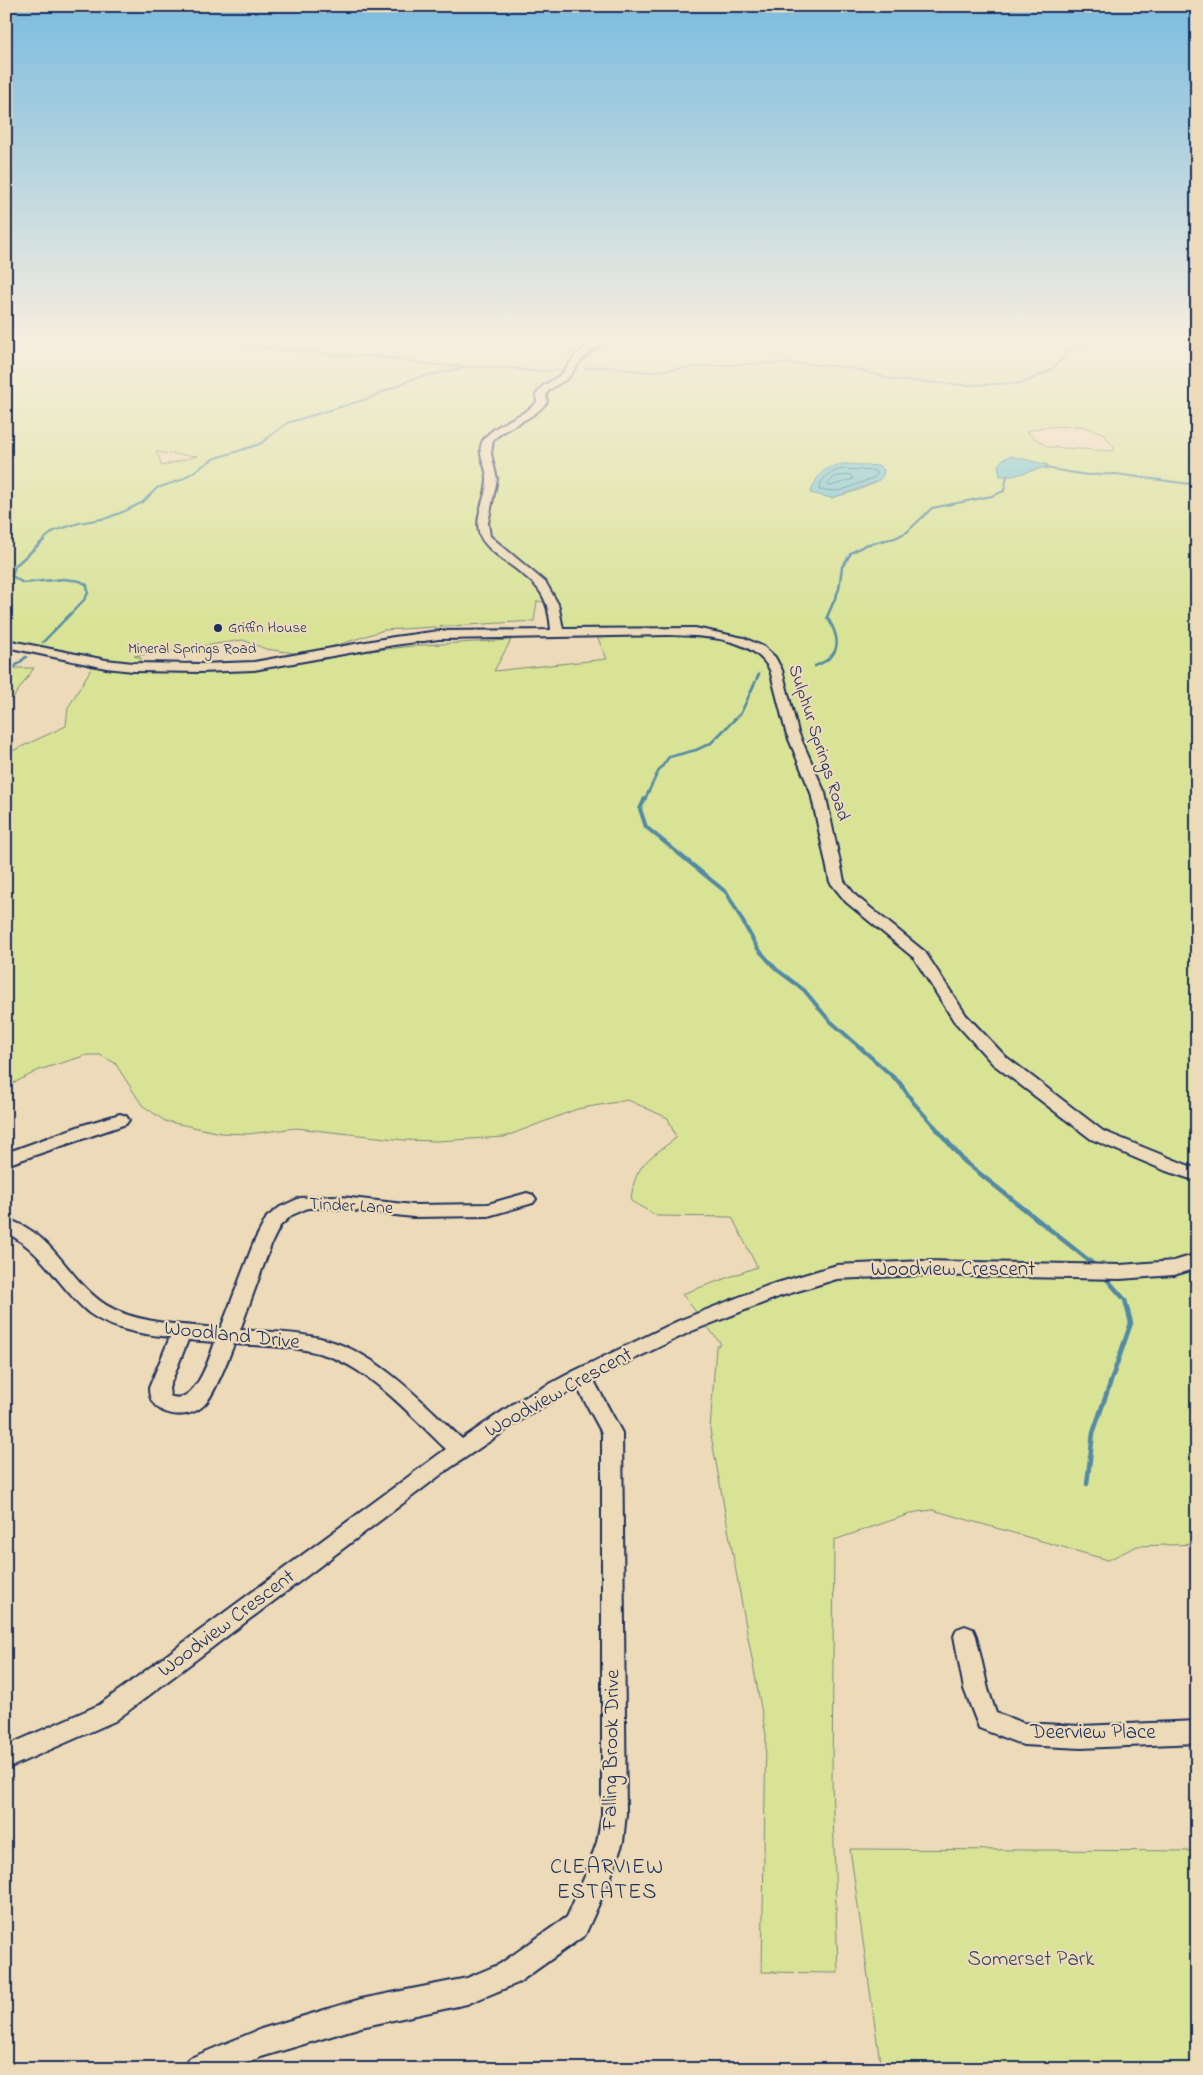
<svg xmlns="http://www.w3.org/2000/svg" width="1203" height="2075" viewBox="0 0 1203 2075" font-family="'Indie Flower',sans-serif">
<rect width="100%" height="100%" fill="#ecdab8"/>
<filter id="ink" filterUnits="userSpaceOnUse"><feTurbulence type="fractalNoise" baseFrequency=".02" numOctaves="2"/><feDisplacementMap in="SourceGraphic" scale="10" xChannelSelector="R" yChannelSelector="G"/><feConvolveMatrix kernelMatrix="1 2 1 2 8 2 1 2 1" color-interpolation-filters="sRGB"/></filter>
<g filter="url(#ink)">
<!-- green -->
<g fill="#d8e396" stroke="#7a897a" fill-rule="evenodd">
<path d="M 6,338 L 1197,338 L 1197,355 L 1186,355 L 1197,368 L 1197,1544 L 1137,1546 L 1108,1560 L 933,1510 L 916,1512 L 834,1540 L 832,1780 L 838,1973 L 762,1972 L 766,1735 L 710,1430 L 716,1347 L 721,1344 L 682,1294 L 757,1267 L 732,1217 L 657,1216 L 631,1201 C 634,1164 649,1159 676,1138 L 668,1118 L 628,1100 L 577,1109 L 504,1137 L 437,1141 L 404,1140 L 296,1128 L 248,1134 L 221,1133 L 165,1121 L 142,1105 L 115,1063 L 100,1055 L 87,1055 L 39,1070 L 6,1087 L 6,754 L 66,726 L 68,708 L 95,662 L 132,664 L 6,639 ZM 1082,426 L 1103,433 L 1115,449 L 1112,451 L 1048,447 L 1026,432 L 1043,427 ZM 156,451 L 162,453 L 197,456 L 162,466 ZM 843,464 L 880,466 L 883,475 C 872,489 848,493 831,498 ZM 537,601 L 560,605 L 562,632 L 595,632 L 607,659 L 494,671 L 511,640 L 423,645 L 254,664 L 140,665 L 141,658 L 134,656 L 243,640 L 266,649 L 307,655 L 384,630 L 534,621 Z"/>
<path d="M 6,668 L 34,668 L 6,708 Z"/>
<path d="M 850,1849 L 1197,1851 L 1197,2069 L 881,2069 Z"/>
</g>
<!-- water -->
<g fill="#77c7d1" stroke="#528aa3">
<path d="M 1011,456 L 1048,465 L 1049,466 L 1013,476 L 1000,476 L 998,465 L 1003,459 Z"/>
<path d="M 843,464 L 880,466 L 884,470 L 883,475 L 878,481 L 850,492 L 831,498 L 810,493 C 819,474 821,468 843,464 Z"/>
</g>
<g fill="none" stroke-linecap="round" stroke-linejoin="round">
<!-- shore -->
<g stroke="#406c8c" stroke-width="1">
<path d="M 844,469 L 875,471 L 877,474 L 875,477 L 840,491 L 819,490 C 821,476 831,471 844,469 Z"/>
<path d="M 851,475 L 853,479 L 831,486 L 827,485 L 834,477 Z"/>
</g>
<!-- stream-far3 -->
<g stroke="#528aa3" stroke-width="2">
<path d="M 9,338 L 41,342 L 57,338"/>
<path d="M 212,338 L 266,348 L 337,355 L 375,356 L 435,365 L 512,368 L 526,371 L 564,370"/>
<path d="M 585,368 L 608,367 L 648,372 L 694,367 L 771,363 L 808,364 L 852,368 L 895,380 L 967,385 L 1023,383 L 1051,370 L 1072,348 L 1106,338"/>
<path d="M 1045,468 L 1087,475 L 1116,474 L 1197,485"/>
<path d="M 42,541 L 54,531 L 79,523 L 107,518 L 125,511 L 143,502 L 157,488 L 181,480 L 213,459 L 260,444 L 287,423 L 370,398 L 412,379 L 467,367"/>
<path d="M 881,541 L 895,538 L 907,532 L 932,508 L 992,496 L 1004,491 L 1007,476"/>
</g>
<!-- stream-far2 -->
<g stroke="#528aa3" stroke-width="2.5">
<path d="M 43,642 L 84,600 L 88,593 L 87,585 L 80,581 L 64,579 L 23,583 L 12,576 L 15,566 L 44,540"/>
<path d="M 815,666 C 842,656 841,639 827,617 L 839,589 L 842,567 L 851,553 L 865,545 L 886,540"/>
<path d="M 6,674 L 26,657"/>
<path d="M 645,799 L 658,772 L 669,757 L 696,750 L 711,743 L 741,713 L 759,674"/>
</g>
<!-- stream-far1 -->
<path stroke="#528aa3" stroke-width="4" d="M 645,798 L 640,809 L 646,827 L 727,893 L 758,949 L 776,969 L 804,990 L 828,1019 L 900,1083 L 913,1102 L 935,1127"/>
<!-- stream -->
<g stroke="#528aa3" stroke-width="4.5">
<path d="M 934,1126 L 964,1161 L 1097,1267"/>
<path d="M 1087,1484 L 1093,1433 L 1131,1323 L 1125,1300 L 1104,1276"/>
</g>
<defs>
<g id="minor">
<path d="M 602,338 L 613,338 L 597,347 L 582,359 L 568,378 L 549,390 L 546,395 L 547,402 C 532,421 509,424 493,440 L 491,454 L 497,479 L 488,523 L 490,536 L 546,583 L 558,604 L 563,629 L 695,628 L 744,638 L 764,647 L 775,657 L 782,670 L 798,732 L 825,793 L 844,881 L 856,896 L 925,952 L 966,1015 L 1005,1056 L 1103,1131 L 1197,1169 L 1197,1181 L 1166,1171 L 1091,1139 L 993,1064 L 954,1021 L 914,958 L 846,902 L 830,882 L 811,793 L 786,732 L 770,670 C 753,636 701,636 668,635 L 439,639 L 394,645 L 254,670 L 200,672 L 133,671 L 106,668 L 6,647 L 6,640 L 106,660 L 133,663 L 200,664 L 254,662 L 394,637 L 439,631 L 551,630 C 550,617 548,604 541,593 C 528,571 483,553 479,532 C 475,514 487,497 487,479 C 487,465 475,452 484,439 C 496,422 523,418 537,402 L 536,395 L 543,386 L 562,374 L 576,355 L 591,343 Z"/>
<path d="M 120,1114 L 126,1116 L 129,1120 L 126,1124 L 6,1165 L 6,1153 L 83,1125 Z"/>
<path d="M 527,1193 L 533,1195 L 536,1199 L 533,1203 L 488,1216 L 413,1217 L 333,1208 L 308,1208 L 292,1215 L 280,1226 L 272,1242 L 240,1330 C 266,1332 294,1332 320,1338 C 378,1352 419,1399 462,1439 L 516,1402 L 574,1371 L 678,1321 L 767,1286 L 837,1265 L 922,1261 L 1120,1265 L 1174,1261 L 1197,1254 L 1197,1268 L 1174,1275 L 1120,1279 L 922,1275 L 837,1279 L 781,1296 L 692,1331 L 593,1379 L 622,1433 L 626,1814 L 623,1842 L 610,1879 L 585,1935 L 518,1983 L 467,2004 L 361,2027 L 261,2057 L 232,2069 L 184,2069 L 188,2059 L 261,2029 L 361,1999 L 467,1978 L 500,1964 L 567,1917 L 585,1876 L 597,1842 L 602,1814 L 602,1433 L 577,1387 L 530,1414 L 447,1470 L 115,1721 L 6,1769 L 6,1746 L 99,1705 L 446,1449 C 411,1416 369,1367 322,1354 C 294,1346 263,1346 234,1344 C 229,1357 214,1395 205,1404 C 195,1415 178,1417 165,1412 C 154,1407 149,1400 149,1388 L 170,1337 C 142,1334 112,1330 89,1313 C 59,1288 43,1250 6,1233 L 6,1219 C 55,1233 67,1280 106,1305 C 137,1324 185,1325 221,1328 L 254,1242 L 267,1217 L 280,1207 L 300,1198 L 333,1196 L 413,1205 L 488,1204 ZM 188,1340 L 215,1342 C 209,1360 194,1407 170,1396 L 169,1388 Z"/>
<path d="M 965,1626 L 973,1629 L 976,1636 L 988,1689 L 996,1713 L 1023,1723 L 1081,1726 L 1197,1721 L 1197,1743 L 1081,1748 L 1023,1745 L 979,1728 L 964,1689 L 954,1636 L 957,1629 Z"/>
</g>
</defs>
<!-- minor casing -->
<use href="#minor" stroke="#1b2f5e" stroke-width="4"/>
<!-- minor -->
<use href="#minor" fill="#ecdab8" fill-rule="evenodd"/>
</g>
</g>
<!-- sky -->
<linearGradient id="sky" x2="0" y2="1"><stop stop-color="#7bbcdf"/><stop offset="0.54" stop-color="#f6eedf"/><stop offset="1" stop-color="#f6eedf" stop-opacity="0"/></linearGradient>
<rect width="1203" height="629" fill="url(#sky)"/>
<!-- markers -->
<circle fill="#1b2f5e" stroke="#ecdab8" stroke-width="2" cx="218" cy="628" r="5"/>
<g text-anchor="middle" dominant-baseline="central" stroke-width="4.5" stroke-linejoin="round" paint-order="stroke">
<!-- far-poi labels -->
<g font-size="15" fill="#1b2f5e" stroke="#ecdab8" text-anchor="start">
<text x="228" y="628">Griffin House</text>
</g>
<!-- far-street labels -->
<g font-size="15" fill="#1b2f5e" stroke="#ecdab8">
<text x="192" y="649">Mineral Springs Road</text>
</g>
<!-- street labels -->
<g font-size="18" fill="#1b2f5e" stroke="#ecdab8">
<text transform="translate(818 743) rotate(72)">Sulphur Springs Road</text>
<text transform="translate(351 1207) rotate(3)">Tinder Lane</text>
</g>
<!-- near-street labels -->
<g font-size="21" fill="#1b2f5e" stroke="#ecdab8">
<text x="953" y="1270">Woodview Crescent</text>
<text transform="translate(232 1336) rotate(6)">Woodland Drive</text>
<text transform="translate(559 1393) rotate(-29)">Woodview Crescent</text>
<text transform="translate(227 1624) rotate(-37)">Woodview Crescent</text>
<text x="1093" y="1733">Deerview Place</text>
<text transform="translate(612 1750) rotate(-89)">Falling Brook Drive</text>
</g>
<!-- near-park labels -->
<g font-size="21" fill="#374a66" stroke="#ecdab8">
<text x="1031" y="1960">Somerset Park</text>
</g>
<!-- near-neighbourhood labels -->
<g font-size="22" letter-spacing="1" fill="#1b2f5e" stroke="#ecdab8">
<text x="607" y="1868">CLEARVIEW<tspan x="607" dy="25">ESTATES</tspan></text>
</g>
</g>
<!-- margin -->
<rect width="1203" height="2075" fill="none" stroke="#ecdab8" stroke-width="25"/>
<rect x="12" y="12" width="1178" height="2050" fill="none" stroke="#1b2f5e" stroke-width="2" filter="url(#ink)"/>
</svg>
